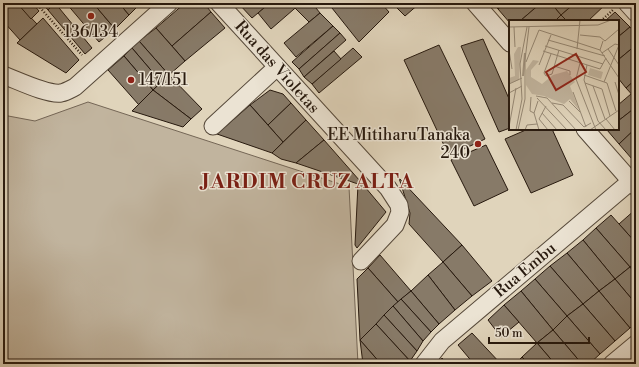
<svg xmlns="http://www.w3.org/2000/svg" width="639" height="367" viewBox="0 0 639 367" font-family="'Libre Bodoni',serif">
<rect width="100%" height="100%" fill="#e0d4bb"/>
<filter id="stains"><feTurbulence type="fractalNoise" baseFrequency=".005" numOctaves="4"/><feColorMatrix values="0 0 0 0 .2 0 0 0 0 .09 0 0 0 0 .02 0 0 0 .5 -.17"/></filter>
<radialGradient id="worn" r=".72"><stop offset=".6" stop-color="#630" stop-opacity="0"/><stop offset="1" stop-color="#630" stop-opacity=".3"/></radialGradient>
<!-- green -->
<path fill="#c1b49e" stroke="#746656" d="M 88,102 L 349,187 L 358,364 L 3,364 L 3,115 L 35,121 Z"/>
<!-- building -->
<g fill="#877a68" stroke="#27190e">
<path d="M 3,3 L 17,3 L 37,24 L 20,40 L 3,21 Z"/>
<path d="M 17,3 L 32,3 L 39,11 L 31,19 Z"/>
<path d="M 42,3 L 55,3 L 48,10 Z"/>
<path d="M 55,3 L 92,48 L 85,54 L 48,10 Z"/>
<path d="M 66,3 L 93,3 L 115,29 L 99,42 Z"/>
<path d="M 93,3 L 119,3 L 129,15 L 115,29 Z"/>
<path d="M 119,3 L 141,3 L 129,15 Z"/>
<path d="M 185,3 L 204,3 L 211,12 L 172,46 L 156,28 Z"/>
<path d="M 241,3 L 270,3 L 252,18 L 239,4 Z"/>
<path d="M 270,3 L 301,3 L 271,29 L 258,13 Z"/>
<path d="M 301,3 L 312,3 L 320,13 L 309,22 L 295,8 Z"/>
<path d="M 328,3 L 381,3 L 389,12 L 359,42 Z"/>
<path d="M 392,3 L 420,3 L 405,16 Z"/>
<path d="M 492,3 L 505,3 L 498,9 Z"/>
<path d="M 505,3 L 541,3 L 520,21 L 510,21 L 510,23 L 498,9 Z"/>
<path d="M 541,3 L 551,3 L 561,15 L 555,21 L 520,21 Z"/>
<path d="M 551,3 L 575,3 L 561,15 Z"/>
<path d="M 575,3 L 607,3 L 588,21 L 567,21 L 561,15 Z"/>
<path d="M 211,12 L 225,28 L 185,61 L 172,46 Z"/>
<path d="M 615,12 L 630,27 L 618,37 L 618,21 L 605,21 Z"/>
<path d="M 320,13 L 333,26 L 296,57 L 284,43 Z"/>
<path d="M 561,15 L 567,21 L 555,21 Z"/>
<path d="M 43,18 L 79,60 L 66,73 L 17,43 Z"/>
<path d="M 333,26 L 340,33 L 299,69 L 292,62 Z"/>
<path d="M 630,27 L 636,34 L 636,45 L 618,60 L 618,37 Z"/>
<path d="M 156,28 L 185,61 L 169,75 L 139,41 Z"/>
<path d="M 340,33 L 346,40 L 304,77 L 299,69 Z"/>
<path d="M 483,39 L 510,101 L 510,128 L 499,132 L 461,46 Z"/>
<path d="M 139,41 L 169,75 L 161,82 L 132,48 Z"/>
<path d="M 439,45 L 485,139 L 449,156 L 404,60 Z"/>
<path d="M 636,45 L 636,79 L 626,88 L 618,78 L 618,60 Z"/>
<path d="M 132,48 L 161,82 L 153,90 L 124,56 Z"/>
<path d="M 353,48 L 362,57 L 319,93 L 312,84 Z"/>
<path d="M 334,51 L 341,59 L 312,84 L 304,77 Z"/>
<path d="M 124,56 L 153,90 L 139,105 L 108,70 Z"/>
<path d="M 169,75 L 202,109 L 191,119 L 153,90 Z"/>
<path d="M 636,79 L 636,99 L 626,88 Z"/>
<path d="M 153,90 L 191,119 L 183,127 L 132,111 Z"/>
<path d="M 270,90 L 283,94 L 291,103 L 268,125 L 250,105 Z"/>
<path d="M 631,94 L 636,99 L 636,107 L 618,121 L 618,105 Z"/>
<path d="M 291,103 L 306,120 L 283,142 L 268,125 Z"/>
<path d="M 250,105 L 283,142 L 272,153 L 217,134 Z"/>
<path d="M 636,107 L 636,128 L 619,144 L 607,130 L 608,129 L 618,129 L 618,121 Z"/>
<path d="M 306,120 L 324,140 L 296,163 L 281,159 L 272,153 Z"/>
<path d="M 636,128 L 636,155 L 632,159 L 619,144 Z"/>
<path d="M 528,129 L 552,129 L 573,175 L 531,193 L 505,139 Z"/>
<path d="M 324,140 L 360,181 L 358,184 L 296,163 Z"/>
<path d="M 486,145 L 508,190 L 474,206 L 451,160 Z"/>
<path d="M 399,178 L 462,245 L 443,262 L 409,224 L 410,213 Z"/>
<path d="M 360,181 L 386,212 L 357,248 L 355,245 L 358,184 Z"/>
<path d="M 636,209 L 636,243 L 619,224 Z"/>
<path d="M 611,215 L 636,243 L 636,262 L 630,267 L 596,228 Z"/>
<path d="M 596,228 L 630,267 L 615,279 L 583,240 Z"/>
<path d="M 583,240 L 615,279 L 599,291 L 567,253 Z"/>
<path d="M 462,245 L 492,281 L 472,296 L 443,262 Z"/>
<path d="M 567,253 L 599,291 L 583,304 L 550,266 Z"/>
<path d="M 380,255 L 411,291 L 398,302 L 368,268 Z"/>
<path d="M 443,262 L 472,296 L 455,310 L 428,275 Z"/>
<path d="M 636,262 L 636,275 L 630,267 Z"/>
<path d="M 550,266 L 583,304 L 567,316 L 535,279 Z"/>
<path d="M 630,267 L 636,275 L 636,304 L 615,279 Z"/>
<path d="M 368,268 L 398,302 L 360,340 L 357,279 Z"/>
<path d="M 428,275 L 455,310 L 439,324 L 411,291 Z"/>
<path d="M 535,279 L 567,316 L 553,330 L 521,291 Z"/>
<path d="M 615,279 L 636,304 L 636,323 L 630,328 L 599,291 Z"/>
<path d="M 411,291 L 439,324 L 431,332 L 401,299 Z"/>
<path d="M 521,291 L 553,330 L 537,343 L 504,305 Z"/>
<path d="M 599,291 L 630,328 L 615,341 L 583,304 Z"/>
<path d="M 401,299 L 431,332 L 423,341 L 393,306 Z"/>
<path d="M 583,304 L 615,341 L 600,354 L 567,316 Z"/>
<path d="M 504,305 L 519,322 L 501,337 L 488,320 Z"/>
<path d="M 393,306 L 423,341 L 417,351 L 384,315 Z"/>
<path d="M 384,315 L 417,351 L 410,361 L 376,324 Z"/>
<path d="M 567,316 L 600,354 L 589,364 L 582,364 L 553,330 Z"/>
<path d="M 376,324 L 410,361 L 408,364 L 381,364 L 360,340 Z"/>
<path d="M 553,330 L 582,364 L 555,364 L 537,343 Z"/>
<path d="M 472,333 L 501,364 L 474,364 L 458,345 Z"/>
<path d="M 360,340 L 381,364 L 363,364 Z"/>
<path d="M 537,343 L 555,364 L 529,364 L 522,357 Z"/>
<path d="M 522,357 L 529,364 L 515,364 Z"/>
<path d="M 442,358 L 447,364 L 439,364 Z"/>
</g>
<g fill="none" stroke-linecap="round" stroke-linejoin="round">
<defs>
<g id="minor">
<path d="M 219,3 L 388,188 L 399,205 L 400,212 L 395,225 L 361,261"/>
<path d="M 475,3 L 510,43"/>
<path d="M 627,3 L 636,13"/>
<path d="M 3,75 C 17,80 47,95 61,93 C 66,92 71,89 75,87 L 169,3"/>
<path d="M 213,126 L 277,67"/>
<path d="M 585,129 L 636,187"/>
<path d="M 424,364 L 442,341 L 631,181"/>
<path d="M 612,364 L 636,344"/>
</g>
</defs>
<!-- minor casing -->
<use href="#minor" stroke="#554839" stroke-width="19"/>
<!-- path -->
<g stroke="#27190e" stroke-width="2.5" stroke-dasharray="1 2" stroke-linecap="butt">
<path d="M 36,3 L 82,55"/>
<path d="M 601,21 L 614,9"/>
</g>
<!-- minor -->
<use href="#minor" stroke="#ebe3d3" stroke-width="17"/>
</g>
<!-- markers -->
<g fill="#8f2418" stroke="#ebe3d3" stroke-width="1.5">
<circle cx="91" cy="16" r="4"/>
<circle cx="131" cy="80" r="4"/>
<circle cx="478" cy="144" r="4"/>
</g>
<g text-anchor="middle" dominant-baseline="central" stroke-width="3" stroke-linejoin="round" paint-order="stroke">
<!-- poi labels -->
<g font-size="16" fill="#27190e" stroke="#ebe3d3">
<text x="91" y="32">136/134</text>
<text x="139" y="80" text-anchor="start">147/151</text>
<text x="470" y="135" text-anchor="end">EE MitiharuTanaka<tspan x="470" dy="18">240</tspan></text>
</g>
<!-- street labels -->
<g font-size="16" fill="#27190e" stroke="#ebe3d3">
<text transform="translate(277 67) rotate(48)">Rua das Violetas</text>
<text transform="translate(525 270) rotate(-40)">Rua Embu</text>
</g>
<!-- district labels -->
<g font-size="20" font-weight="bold" letter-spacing="1" fill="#7a1f14" stroke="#ebe3d3">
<text x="308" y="182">JARDIM CRUZ ALTA</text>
</g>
</g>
<!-- overview -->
<g transform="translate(509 20)">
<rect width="110" height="110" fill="#e0d4bb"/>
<path d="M 9,27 L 12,27 L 10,60 L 0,64 L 0,58 L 6,56 L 5,34 ZM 24,40 L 30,41 L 22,50 L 22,57 L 33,64 L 44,55 L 58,51 L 66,62 L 61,66 L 70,90 L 61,79 L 55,84 L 35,76 L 23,74 L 17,65 L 17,50 ZM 81,48 L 94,52 L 92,59 L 79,55 Z" fill="#c1b49e"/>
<path fill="none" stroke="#a19480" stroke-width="2" d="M 14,56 L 16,33"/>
<path fill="none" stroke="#968976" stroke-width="1" d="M 0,7 L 89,5 L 102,0M 5,7 L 6,27M 30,10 L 91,30M 71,15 L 91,17M 91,17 L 96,21 L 110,9M 39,20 L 96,36M 94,21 L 91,30 L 110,58M 36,26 L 94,44M 68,29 L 71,0M 99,29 L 110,45M 0,30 L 3,49M 34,31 L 91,49 L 97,38M 93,33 L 106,24 L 110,25M 42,34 L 35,53 L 37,56 L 43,54 L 50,30M 17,42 L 30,10M 71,43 L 67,59 L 87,110M 30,45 L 42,15M 78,45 L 75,60 L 89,101 L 97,110M 45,46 L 61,51 L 61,55M 75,55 L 98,63 L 107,91M 95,62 L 110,25M 106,62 L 110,75M 76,63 L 93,69 L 101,96M 0,64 L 13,58M 84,66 L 96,99M 64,72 L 77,107M 0,73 L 13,66M 27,76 L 38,78 L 67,110M 22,77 L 21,91 L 25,93M 28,78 L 58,110M 29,81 L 25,93 L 30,110M 60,81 L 71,92M 43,83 L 54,85 L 75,107 L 82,103M 37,86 L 30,99 L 39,110M 33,93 L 48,110M 97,99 L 106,110M 0,107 L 7,68M 7,110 L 13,79 L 11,44 L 18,7M 9,110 L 16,79 L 16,40 L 20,7M 16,110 L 18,105 L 28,104M 81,110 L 110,90"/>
<path fill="#8f2418" fill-opacity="0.15" stroke="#8f2418" stroke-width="2" d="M 67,34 L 77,52 L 47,70 L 37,52 Z"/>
<rect width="110" height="110" fill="none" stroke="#27190e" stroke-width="2"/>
</g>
<!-- margin -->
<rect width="639" height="367" fill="none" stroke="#e0d4bb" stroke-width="16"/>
<rect x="4" y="4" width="631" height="359" fill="none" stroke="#27190e" stroke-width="2"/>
<rect x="8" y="8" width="623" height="351" fill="none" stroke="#27190e"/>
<!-- scale -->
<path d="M489 337v6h100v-6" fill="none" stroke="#27190e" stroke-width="2"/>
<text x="495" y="337" font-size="12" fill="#27190e" stroke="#ebe3d3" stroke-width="3" paint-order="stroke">50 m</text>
<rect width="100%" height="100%" filter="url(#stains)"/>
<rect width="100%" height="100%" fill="url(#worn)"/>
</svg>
